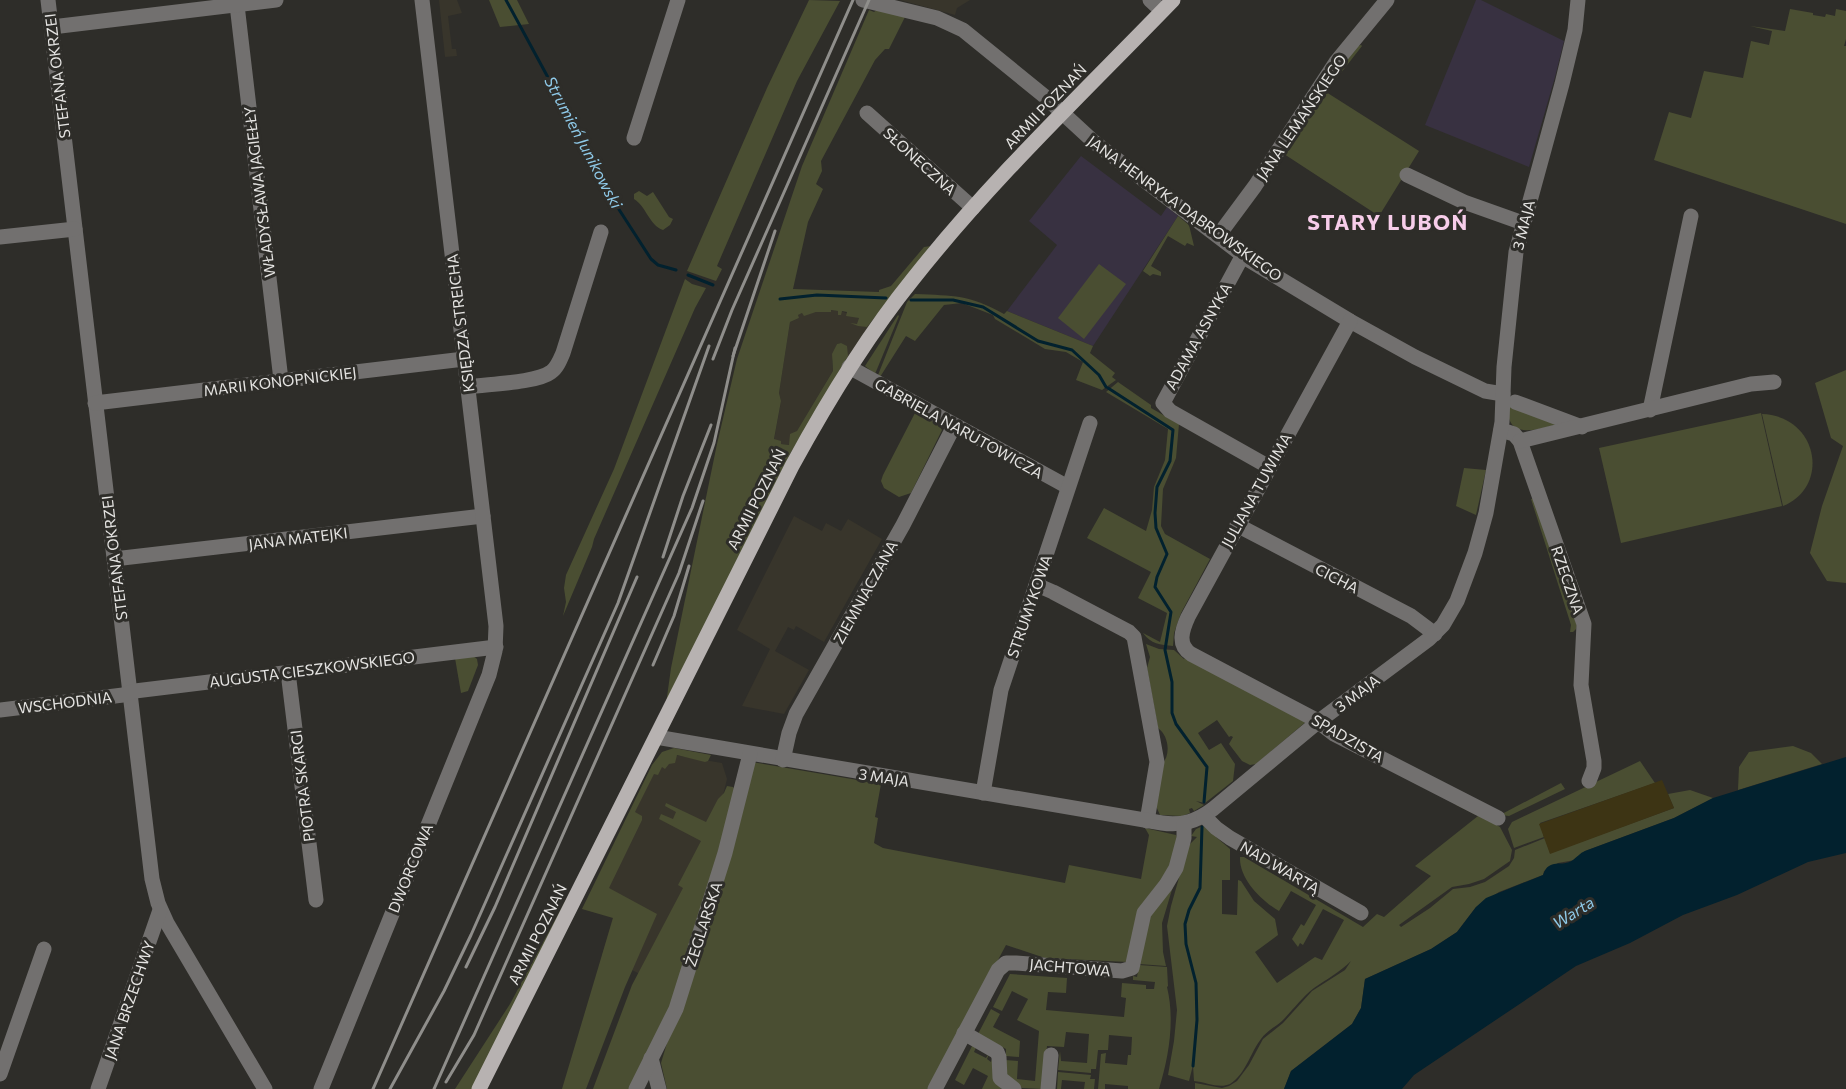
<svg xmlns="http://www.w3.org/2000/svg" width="1846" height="1089" viewBox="0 0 1846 1089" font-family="Commissioner,sans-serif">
<rect width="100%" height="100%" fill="#2e2d29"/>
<!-- built -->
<g fill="#38352b" fill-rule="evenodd">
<path d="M 439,0 L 457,0 L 462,13 L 448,16 L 452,49 L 456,49 L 457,56 L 445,57 Z"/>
<path d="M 900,0 L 970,0 L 957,8 L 955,15 Z"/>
<path d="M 783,304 L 880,310 L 847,360 L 790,454 L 761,446 ZM 783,305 L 879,311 L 858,326 L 859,318 L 841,311 L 841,315 L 838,314 L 838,311 L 831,310 L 830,312 L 816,312 L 804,315 L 802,313 L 797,315 L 799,318 L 790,322 L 779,393 L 781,401 L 774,440 L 781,444 L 789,445 L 833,371 L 832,361 L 837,344 L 841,343 L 846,360 L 790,454 L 762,446 Z"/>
<path d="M 794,516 L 822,531 L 826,523 L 841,531 L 848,519 L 882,539 L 824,642 L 796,626 L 794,630 L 788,627 L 786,631 L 775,651 L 809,670 L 784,714 L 742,706 L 770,649 L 737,630 Z"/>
<path d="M 663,753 L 722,763 L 727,779 L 705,867 L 664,986 L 602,955 L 613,917 L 582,909 Z"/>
</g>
<!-- industrial -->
<g fill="#383141">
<path d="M 1476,0 L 1481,0 L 1564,41 L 1555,77 L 1529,167 L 1425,125 Z"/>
<path d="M 1081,156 L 1161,216 L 1167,207 L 1178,216 L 1093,346 L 1007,311 L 1057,245 L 1029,221 Z"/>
</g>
<!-- green -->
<g fill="#4a4e32">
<path d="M 489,0 L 517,0 L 529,24 L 500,27 Z"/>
<path d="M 809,0 L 840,1 L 797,81 L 717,266 L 722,269 L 716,281 L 687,271 L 767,88 Z"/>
<path d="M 878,9 L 905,17 L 889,49 L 885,49 L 875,60 L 821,161 L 822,171 L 816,184 L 823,189 L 808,222 L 793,289 L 879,292 L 879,290 L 891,286 L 924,247 L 931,246 L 867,327 L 858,326 L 850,323 L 857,324 L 859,318 L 846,316 L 847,312 L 842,311 L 841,315 L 838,315 L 838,311 L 831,310 L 831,312 L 816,312 L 804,316 L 802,313 L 798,315 L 799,318 L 790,322 L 779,393 L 781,401 L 774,439 L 781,441 L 781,444 L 789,445 L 790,434 L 797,431 L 833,371 L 832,354 L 837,344 L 841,343 L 847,346 L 848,356 L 790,454 L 666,704 L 671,668 L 717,444 L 737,359 L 802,166 L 869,10 L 874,12 Z"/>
<path d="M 1790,9 L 1813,13 L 1813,15 L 1825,17 L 1826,14 L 1835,16 L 1836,9 L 1846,11 L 1846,39 L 1844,46 L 1846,46 L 1846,224 L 1654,160 L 1669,112 L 1691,118 L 1704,71 L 1743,78 L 1751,41 L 1769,45 L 1772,31 L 1750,26 L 1785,31 Z"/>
<path d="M 1361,45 L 1362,46 L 1326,92 L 1419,151 L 1379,216 L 1284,154 L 1331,81 L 1357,46 Z"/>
<path d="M 639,191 L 647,196 L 653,192 L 669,217 L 673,219 L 670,225 L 663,230 C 649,225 646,206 634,199 L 634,194 Z"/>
<path d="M 1178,216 L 1189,225 L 1194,246 L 1187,243 L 1185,246 L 1168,236 L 1151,266 L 1161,272 L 1161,276 L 1153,274 L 1150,276 L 1143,271 Z"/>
<path d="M 1099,264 L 1126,284 L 1084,339 L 1058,318 Z"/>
<path d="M 685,279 L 692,284 L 706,288 L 695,308 L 594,539 L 592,547 L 563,616 L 566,602 L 564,588 L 566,575 L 614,469 Z"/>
<path d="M 915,294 C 955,296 968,294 1004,314 L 1007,311 L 1093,346 L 1090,353 L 1115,373 L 1112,377 L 1116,380 L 1102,390 L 1076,380 L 1083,362 L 1066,352 L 1045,349 L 995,319 L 993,315 L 962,303 L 944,305 L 915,341 L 906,336 L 880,377 L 878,375 L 907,302 Z"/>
<path d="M 898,315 L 899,316 L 875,374 L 865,366 Z"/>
<path d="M 1846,370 L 1846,583 L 1827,581 L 1810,553 L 1822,506 L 1843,446 L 1831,438 L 1815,383 Z"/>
<path d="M 1118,382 L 1151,405 L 1151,408 L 1179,424 L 1176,458 L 1163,489 L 1161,526 L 1165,534 L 1210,559 L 1181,613 L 1174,633 L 1173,646 C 1160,645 1151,644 1143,633 L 1160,642 L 1167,613 L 1138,598 L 1151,572 L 1087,538 L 1104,508 L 1146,531 L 1152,510 L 1154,487 L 1165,460 L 1168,429 L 1106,392 Z"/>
<path d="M 1509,397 L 1557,421 L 1555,425 C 1543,428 1517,437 1510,421 C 1507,415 1509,404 1509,397 Z"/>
<path d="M 906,406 L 938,424 L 942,430 L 911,493 L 899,497 L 884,488 L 881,481 L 883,475 L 915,413 L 905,407 Z"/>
<path d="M 1761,413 L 1782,506 L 1621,543 L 1599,448 Z"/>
<path d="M 1762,414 C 1818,416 1831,486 1783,506 Z"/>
<path d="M 1464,468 L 1486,470 L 1476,515 L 1456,506 Z"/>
<path d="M 1535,498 L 1577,625 L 1576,629 L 1573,632 L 1570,632 L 1571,625 L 1558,584 L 1531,499 Z"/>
<path d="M 1146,644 L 1159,649 L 1174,650 L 1184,659 L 1186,657 L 1308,720 L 1256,764 L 1250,765 L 1242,761 L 1229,744 L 1233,737 L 1231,736 L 1229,737 L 1217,720 L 1198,733 L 1209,750 L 1221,743 L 1235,764 L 1233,781 L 1205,803 L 1196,801 L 1204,805 L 1194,811 L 1192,808 L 1189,809 L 1190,813 L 1182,816 L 1160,815 L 1156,806 L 1162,764 C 1171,755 1169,736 1158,728 L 1147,668 L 1150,657 Z"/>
<path d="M 473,656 L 477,659 L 478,665 L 468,691 L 461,693 L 455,658 Z"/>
<path d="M 1793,746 L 1811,753 L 1822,764 L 1738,790 L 1739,767 L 1749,752 Z"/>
<path d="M 674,748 L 711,755 L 708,761 L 705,762 L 677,755 L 675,763 L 669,764 L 665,769 L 662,767 L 658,775 L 654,774 L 635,812 L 642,816 L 642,820 L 609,888 L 657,914 L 625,987 L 586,1089 L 562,1089 L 613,918 L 582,909 L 652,765 L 662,752 Z"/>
<path d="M 1640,761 L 1655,783 L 1540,823 L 1544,837 L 1514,848 L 1508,829 L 1512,822 Z"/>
<path d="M 752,762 L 881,784 L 875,817 L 878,818 L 874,843 L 883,848 L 1065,883 L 1069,865 L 1141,879 L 1149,835 L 1145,828 L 1176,835 L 1177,837 L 1173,860 L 1128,962 L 1045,958 L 1006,945 L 929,1089 L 667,1089 L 661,1063 Z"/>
<path d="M 1561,783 L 1565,789 L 1509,816 L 1500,815 Z"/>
<path d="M 727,786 L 733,787 L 736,791 L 673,1007 L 632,1089 L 593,1089 L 632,985 L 683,888 L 678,885 L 701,841 L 659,819 L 661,814 L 673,819 L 676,812 L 665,806 L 666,803 L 706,822 L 718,799 L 724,793 Z"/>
<path d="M 1690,790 L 1713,798 L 1674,818 L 1585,851 L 1575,860 L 1558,863 L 1544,871 L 1543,875 L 1499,892 L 1476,907 L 1457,932 L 1431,949 L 1365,979 L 1361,1008 L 1352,1024 L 1291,1071 L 1284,1089 L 1195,1089 L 1195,1083 L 1222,1088 L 1229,1086 L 1237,1081 L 1249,1065 L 1263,1039 L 1283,1023 L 1312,991 L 1345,970 L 1351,961 C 1340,972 1327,979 1314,988 C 1302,997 1293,1010 1282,1021 C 1275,1027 1267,1031 1261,1039 C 1250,1053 1246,1074 1230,1084 C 1219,1089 1206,1082 1194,1081 L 1193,1065 L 1189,1081 L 1168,1075 L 1174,1041 L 1177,1010 L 1167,926 L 1171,906 L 1188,846 L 1197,837 L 1191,836 L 1196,829 L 1203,826 L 1216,833 L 1216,837 L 1230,849 L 1230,880 L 1222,880 L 1222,914 L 1237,915 L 1238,880 L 1241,881 L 1254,901 L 1275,919 L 1278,935 L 1255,952 L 1277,983 L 1315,957 L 1322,960 L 1344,920 L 1323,909 L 1303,945 L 1300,943 L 1298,947 L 1292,939 L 1301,924 L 1304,926 L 1316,905 L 1291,891 L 1279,911 C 1262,901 1239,879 1240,857 L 1244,857 L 1363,927 L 1377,914 L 1384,917 L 1431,876 L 1415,866 L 1478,816 L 1456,805 L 1457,803 L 1500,827 L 1512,850 L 1510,861 L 1484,879 L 1469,884 L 1452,887 L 1399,925 L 1401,927 L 1430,908 L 1453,889 L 1470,887 L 1485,882 L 1509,866 L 1514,858 L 1515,850 L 1545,838 L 1550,853 L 1674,808 L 1668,794 Z"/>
<path d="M 1174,883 L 1162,923 L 1163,952 L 1166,966 L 1139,964 L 1147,917 Z"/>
<path d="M 571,890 L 472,1089 L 455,1089 L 510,1004 Z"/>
<path d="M 1139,965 L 1167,967 L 1168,986 L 1167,987 C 1175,1020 1169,1056 1159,1089 L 1128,1089 L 1128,1086 L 1105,1084 L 1105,1089 L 1098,1089 L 1101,1054 L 1106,1053 L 1105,1063 L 1127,1065 L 1128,1055 L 1131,1055 L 1132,1037 L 1109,1035 L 1108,1050 L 1098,1050 L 1096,1069 L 1091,1069 L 1091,1073 L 1058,1070 L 1060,1051 L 1061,1061 L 1087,1063 L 1089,1034 L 1066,1032 L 1064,1047 L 1047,1046 L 1043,1089 L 1022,1088 L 1004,1079 L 1005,1060 L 1018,1061 L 1017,1079 L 1035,1081 L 1039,1031 L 1017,1020 L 1028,999 L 1012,991 L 1002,1011 L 993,1007 L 1010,974 L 1067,978 L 1066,993 L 1048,992 L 1046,1010 L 1124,1017 L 1126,998 L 1121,997 L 1122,983 L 1146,985 L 1146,989 L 1154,989 L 1155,982 L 1133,980 L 1133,976 L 1137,977 Z"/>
<path d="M 991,1009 L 1000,1014 L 993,1027 L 1020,1041 L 1019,1057 L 1006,1056 L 1006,1049 L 978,1034 Z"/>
<path d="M 973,1044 L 977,1045 L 974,1052 L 986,1058 L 990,1052 L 987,1059 L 991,1062 L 992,1059 L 1001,1089 L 982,1089 L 988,1076 L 973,1068 L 964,1085 L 955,1080 Z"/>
<path d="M 1058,1072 L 1091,1075 L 1090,1079 L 1095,1079 L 1094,1089 L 1084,1089 L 1085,1082 L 1062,1080 L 1061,1089 L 1057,1089 Z"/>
</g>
<!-- sand -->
<path fill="#3d3414" d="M 1662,780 L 1674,808 L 1550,854 L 1539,824 Z"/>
<!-- water -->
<path fill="#02212e" d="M 1846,757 L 1846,853 L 1808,862 L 1737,895 L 1683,915 L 1630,943 L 1576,966 L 1414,1075 L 1402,1089 L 1284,1089 L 1291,1071 L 1352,1024 L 1361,1008 L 1365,979 L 1431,949 L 1457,932 L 1476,907 L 1486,898 L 1543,875 C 1549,857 1562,868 1573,860 C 1577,857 1580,853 1585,851 L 1674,818 L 1713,798 Z"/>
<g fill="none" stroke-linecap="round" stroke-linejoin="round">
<!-- stream -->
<g stroke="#02212e" stroke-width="3">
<path d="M 506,0 L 551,83 L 561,98 L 581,142 L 609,194 L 651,259 L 658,265 L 676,270"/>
<path d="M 688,275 L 713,285"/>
<path d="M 780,299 L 817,295 L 886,298"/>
<path d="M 911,300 L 953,300 L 983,307 L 1038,341 L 1072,350 L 1099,375 L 1106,387"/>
<path d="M 1108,388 L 1173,430 L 1170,461 L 1157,487 L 1155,513 L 1156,528 L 1167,554 L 1157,577 L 1155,587 L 1171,612 L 1165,650 L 1172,682 L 1172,713 L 1176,724 L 1207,767 L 1204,802"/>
<path d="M 1193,1066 L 1197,1020 L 1196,983 L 1186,944 L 1185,924 L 1189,910 L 1200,888 L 1202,827"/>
</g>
<!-- minor -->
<g stroke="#72706f" stroke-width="15">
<path d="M 48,0 L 152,879 L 158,903 L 167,923 L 265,1089"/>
<path d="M 863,0 L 937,18 L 963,30 L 1043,95 L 1094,142 L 1249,260 L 1350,321 L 1415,357 L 1485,391 L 1503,394"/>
<path d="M 1150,0 L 1162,11"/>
<path d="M 237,5 L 281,380"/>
<path d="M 52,27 L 276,0"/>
<path d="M 867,113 L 973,208"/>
<path d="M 634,138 L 678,0"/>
<path d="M 1407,175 L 1464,202 L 1523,223"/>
<path d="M 1218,236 L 1255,186 L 1336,62 L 1387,0"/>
<path d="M 0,237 L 75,229"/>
<path d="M 1243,255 L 1163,403 L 1170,411 L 1269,467"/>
<path d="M 1350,321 L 1188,617 C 1182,630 1177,645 1191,654 L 1316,720 L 1334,734 L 1498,818"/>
<path d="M 849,367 L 1068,487"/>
<path d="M 468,387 C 487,384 537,383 551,372 C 557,368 560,360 563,353 L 601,232"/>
<path d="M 1515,402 L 1582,427"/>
<path d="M 95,403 L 464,359"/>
<path d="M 1650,410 L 1691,216"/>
<path d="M 1501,430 L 1514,434 L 1520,441 L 1584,624 L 1581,685 L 1594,761 L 1594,768 L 1589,781"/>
<path d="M 1520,441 L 1751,384 L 1774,382"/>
<path d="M 1237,525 L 1411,616 L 1435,634"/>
<path d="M 114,559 L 483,516"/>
<path d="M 1037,585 L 1053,592 L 1129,632 L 1134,637 L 1157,762 L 1147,821"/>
<path d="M 288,672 L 316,900"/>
<path d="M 0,710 L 123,695 L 135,691 L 496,647"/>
<path d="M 656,737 L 1162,823 C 1182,826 1197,821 1213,809 L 1319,721 L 1429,639 L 1443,625 L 1457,601 L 1475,553 L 1486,513 L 1502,422 L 1504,367 L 1516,252 L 1562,84 L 1575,30 L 1578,0"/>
<path d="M 783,760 L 789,733 L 796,714 L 903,525 L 954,426"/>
<path d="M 983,793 L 1001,690 L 1090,423"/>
<path d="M 1204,816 L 1216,828 L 1230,838 L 1361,913"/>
<path d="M 964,1033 L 997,1052 L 999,1057 L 1000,1078 L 1014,1089"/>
<path d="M 651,1058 L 659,1089"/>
<path d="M 0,1074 L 44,949"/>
<path d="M 98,1089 L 160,910"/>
<path d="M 321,1089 L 489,675 L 495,651 L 496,626 L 422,0"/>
<path d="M 636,1089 L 676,1009 L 725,853 L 750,754"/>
<path d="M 935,1089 L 998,970 L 1006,963 L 1016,963 L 1122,971 L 1132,968 L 1144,913 L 1166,885 L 1176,868 L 1184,838 L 1184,824"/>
<path d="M 1048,1089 L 1051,1055"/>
</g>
<!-- major -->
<path stroke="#b7b2b1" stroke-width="15" d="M 479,1089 L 792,466 C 828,400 866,337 913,279 C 992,179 1085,91 1173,0"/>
<!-- rail -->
<g stroke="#8f8e8b" stroke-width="3">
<path d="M 733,356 L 775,231"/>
<path d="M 713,359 L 732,310 L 869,0"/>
<path d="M 663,557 L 683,496 L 711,425"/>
<path d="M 653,665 L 674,616 L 689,566"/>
<path d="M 466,967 L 495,907 L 637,577"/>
<path d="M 446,1082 L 474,1035 L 679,573 L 703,501"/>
<path d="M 373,1089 L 853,0"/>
<path d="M 390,1089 L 444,991 L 471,935 L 618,603 L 709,346"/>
<path d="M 434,1089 L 692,508 L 714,443 L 735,348"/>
</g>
</g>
<g text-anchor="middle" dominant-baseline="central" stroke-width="6" stroke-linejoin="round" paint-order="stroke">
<!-- street labels -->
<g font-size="15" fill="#e5e4e2" stroke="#2e2d29">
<text transform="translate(57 76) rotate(-97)">STEFANA OKRZEI</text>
<text transform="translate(1045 106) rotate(-46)">ARMII POZNAŃ</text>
<text transform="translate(1301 117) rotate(-56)">JANA LEMAŃSKIEGO</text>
<text transform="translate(920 161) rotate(42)">SŁONECZNA</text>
<text transform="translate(259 192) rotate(-97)">WŁADYSŁAWA JAGIEŁŁY</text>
<text transform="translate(1185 208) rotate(36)">JANA HENRYKA DĄBROWSKIEGO</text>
<text transform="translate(1523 225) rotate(-76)">3 MAJA</text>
<text transform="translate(460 323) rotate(-97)">KSIĘDZA STREICHA</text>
<text transform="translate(1198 336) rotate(-61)">ADAMA ASNYKA</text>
<text transform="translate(280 381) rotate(-7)">MARII KONOPNICKIEJ</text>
<text transform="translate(959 428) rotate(29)">GABRIELA NARUTOWICZA</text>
<text transform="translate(1256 490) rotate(-61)">JULIANA TUWIMA</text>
<text transform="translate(756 499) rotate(-63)">ARMII POZNAŃ</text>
<text transform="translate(298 538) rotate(-7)">JANA MATEJKI</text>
<text transform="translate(114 558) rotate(-97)">STEFANA OKRZEI</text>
<text transform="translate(1337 578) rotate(27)">CICHA</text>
<text transform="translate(1568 580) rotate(71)">RZECZNA</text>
<text transform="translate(865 592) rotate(-61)">ZIEMNIACZANA</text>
<text transform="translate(1029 606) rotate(-71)">STRUMYKOWA</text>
<text transform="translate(312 669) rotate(-7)">AUGUSTA CIESZKOWSKIEGO</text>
<text transform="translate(1357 693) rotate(-37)">3 MAJA</text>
<text transform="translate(65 702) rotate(-7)">WSCHODNIA</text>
<text transform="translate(1348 738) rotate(30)">SPADZISTA</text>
<text transform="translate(884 777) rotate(9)">3 MAJA</text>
<text transform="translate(302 786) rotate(-97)">PIOTRA SKARGI</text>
<text transform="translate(1280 867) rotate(30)">NAD WARTĄ</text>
<text transform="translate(410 868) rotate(-68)">DWORCOWA</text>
<text transform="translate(703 924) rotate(-72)">ŻEGLARSKA</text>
<text transform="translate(537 934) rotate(-63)">ARMII POZNAŃ</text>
<text transform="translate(1070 967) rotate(5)">JACHTOWA</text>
<text transform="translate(129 1000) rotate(-71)">JANA BRZECHWY</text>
</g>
<!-- water labels -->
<g font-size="16" font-style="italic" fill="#8fcae9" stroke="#2e2d29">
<text transform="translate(584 142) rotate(62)">Strumień Junikowski</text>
<text transform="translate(1573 912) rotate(-32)">Warta</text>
</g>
<!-- district labels -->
<g font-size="21" font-weight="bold" letter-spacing="1.5" fill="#f7cdea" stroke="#2e2d29">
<text x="1388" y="221">STARY LUBOŃ</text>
</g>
</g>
</svg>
